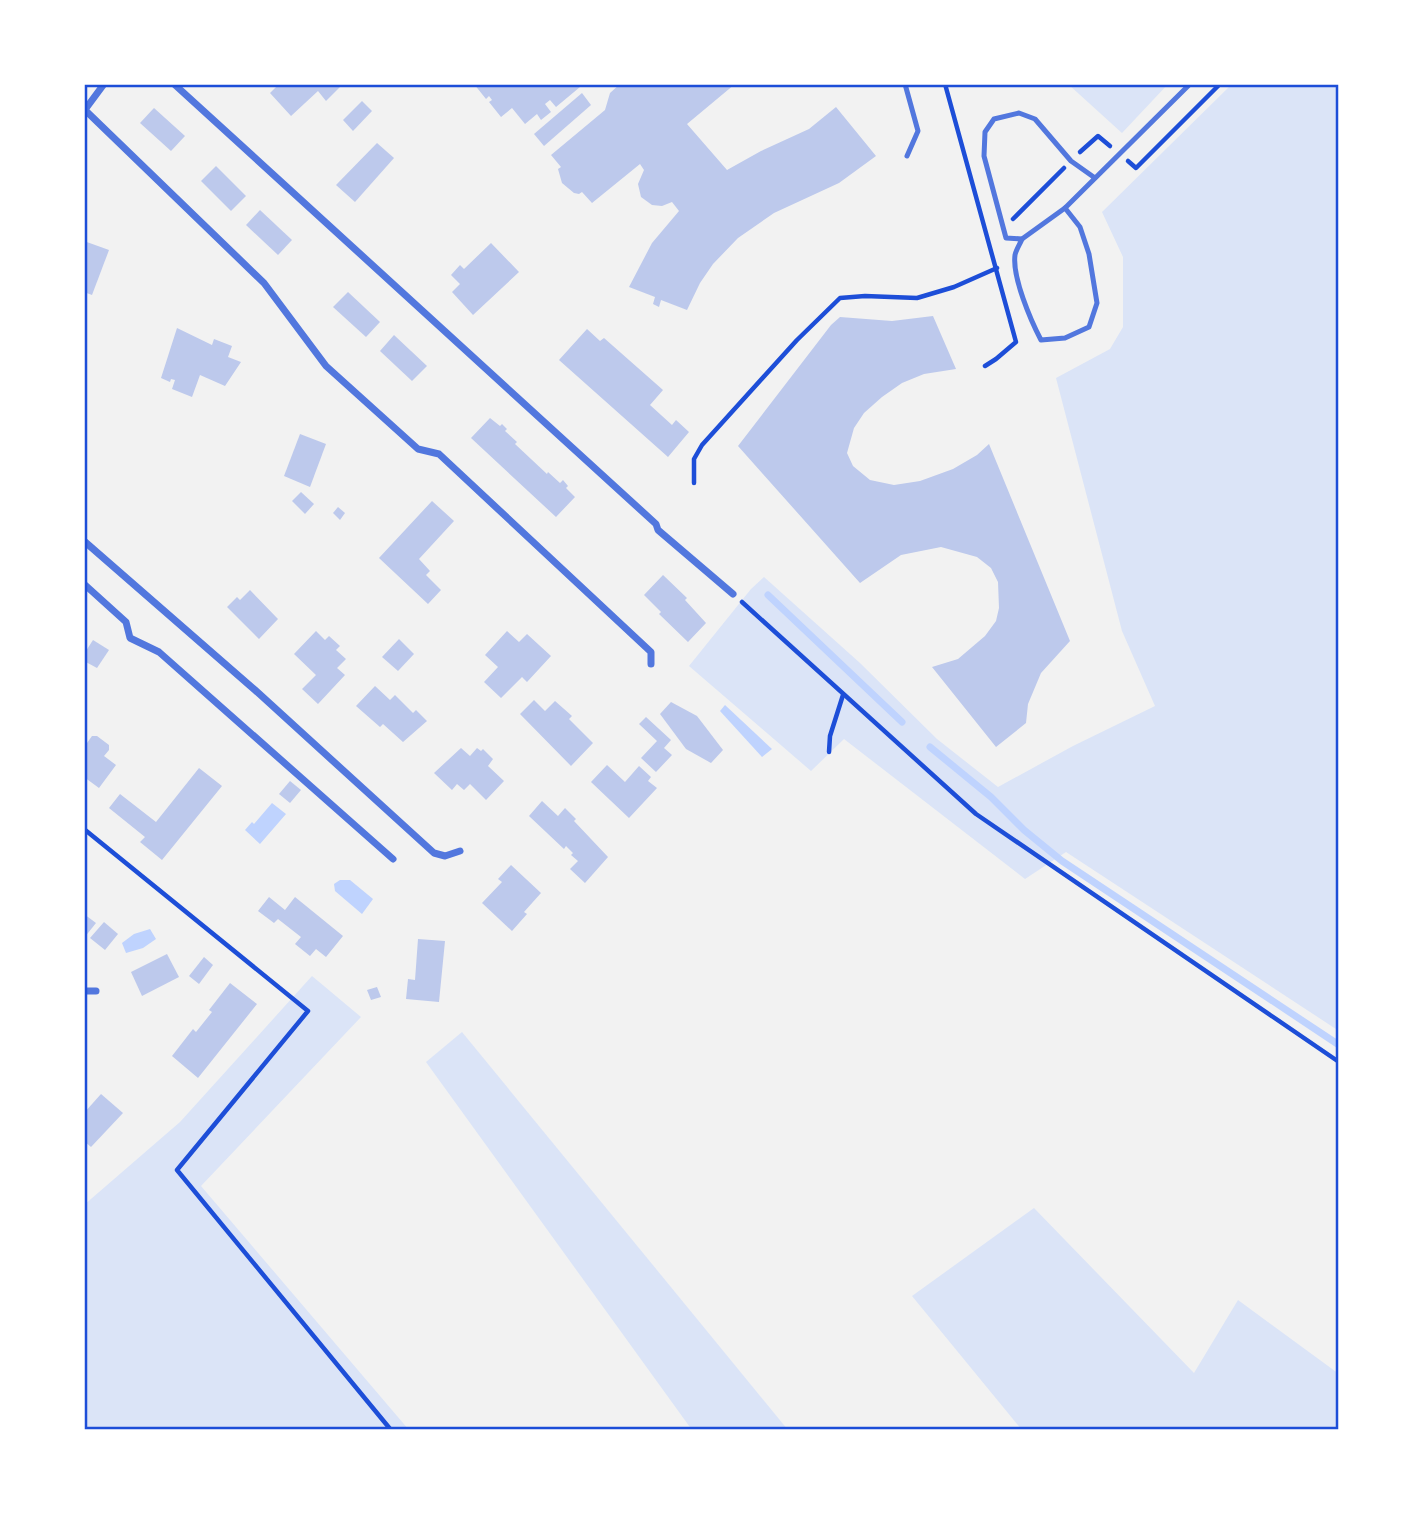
<svg xmlns="http://www.w3.org/2000/svg" width="1423" height="1514" viewBox="0 0 1423 1514" font-family="'Archivo Narrow',sans-serif">
<rect width="100%" height="100%" fill="#f2f2f2"/>
<!-- green -->
<g fill="#dbe4f7">
<path d="M 1068,84 L 1168,84 L 1122,133 Z"/>
<path d="M 1232,84 L 1339,84 L 1339,1031 L 1066,852 L 1025,879 L 844,739 L 811,771 L 689,666 L 751,589 L 764,577 L 860,663 L 937,739 L 998,787 L 1073,746 L 1155,706 L 1122,631 L 1056,378 L 1110,349 L 1123,327 L 1123,257 L 1102,212 Z"/>
<path d="M 312,976 L 361,1017 L 201,1186 L 409,1430 L 84,1430 L 84,1205 L 180,1122 Z"/>
<path d="M 462,1032 L 788,1430 L 692,1430 L 426,1062 Z"/>
<path d="M 1034,1208 L 1194,1373 L 1238,1300 L 1339,1374 L 1339,1430 L 1022,1430 L 912,1296 Z"/>
</g>
<!-- water -->
<g fill="#bfd3fe">
<path d="M 725,705 L 772,749 L 762,757 L 720,711 Z"/>
<path d="M 272,803 L 286,814 L 260,844 L 245,830 L 252,822 L 254,824 Z"/>
<path d="M 340,880 L 350,880 L 373,899 L 362,914 L 335,891 L 334,884 Z"/>
<path d="M 150,929 L 156,939 L 143,948 L 126,953 L 122,943 L 134,934 Z"/>
</g>
<g fill="none" stroke-linecap="round" stroke-linejoin="round">
<!-- stream -->
<g stroke="#bfd3fe" stroke-width="7">
<path d="M 768,595 L 902,722"/>
<path d="M 930,747 L 991,797 L 1024,830 L 1062,861 L 1339,1045"/>
</g>
</g>
<!-- building -->
<g fill="#bdc9ec">
<path d="M 279,84 L 343,84 L 326,101 L 318,91 L 291,116 L 270,93 Z"/>
<path d="M 474,84 L 581,84 L 580,87 L 556,107 L 550,100 L 545,104 L 551,112 L 541,120 L 537,114 L 525,124 L 512,108 L 501,117 L 489,102 L 492,100 L 489,96 L 486,99 Z"/>
<path d="M 620,84 L 735,84 L 687,124 L 727,170 L 761,151 L 809,129 L 836,107 L 876,156 L 839,183 L 774,213 L 738,238 L 713,264 L 700,283 L 687,310 L 661,300 L 659,307 L 653,304 L 655,297 L 629,287 L 652,243 L 679,211 L 672,202 L 662,206 L 652,205 L 641,197 L 638,184 L 644,170 L 640,164 L 592,203 L 582,192 L 579,194 L 574,193 L 562,183 L 558,169 L 561,167 L 551,155 L 605,110 L 610,93 Z"/>
<path d="M 582,93 L 591,105 L 544,146 L 534,134 Z"/>
<path d="M 362,101 L 372,111 L 353,131 L 343,120 Z"/>
<path d="M 154,108 L 185,136 L 171,151 L 140,123 Z"/>
<path d="M 377,143 L 394,158 L 355,202 L 336,185 Z"/>
<path d="M 216,166 L 246,196 L 231,211 L 201,181 Z"/>
<path d="M 260,210 L 292,240 L 278,255 L 246,225 Z"/>
<path d="M 84,241 L 109,250 L 92,295 L 84,292 Z"/>
<path d="M 491,243 L 519,272 L 473,315 L 452,292 L 460,284 L 451,275 L 460,265 L 464,269 Z"/>
<path d="M 348,292 L 380,322 L 366,337 L 333,307 Z"/>
<path d="M 933,316 L 956,369 L 924,374 L 902,383 L 882,397 L 864,413 L 854,428 L 847,453 L 853,466 L 870,480 L 894,485 L 920,481 L 953,469 L 977,455 L 989,444 L 1070,641 L 1041,673 L 1028,704 L 1026,723 L 996,747 L 932,667 L 958,659 L 985,636 L 996,621 L 999,608 L 998,582 L 991,568 L 977,557 L 941,547 L 901,555 L 860,583 L 738,446 L 831,325 L 840,317 L 892,321 Z"/>
<path d="M 177,328 L 212,345 L 214,339 L 232,346 L 228,357 L 241,362 L 225,386 L 200,375 L 192,397 L 172,389 L 175,380 L 171,379 L 170,382 L 161,378 Z"/>
<path d="M 587,329 L 600,341 L 604,338 L 663,390 L 650,405 L 672,425 L 676,420 L 689,432 L 668,457 L 559,360 Z"/>
<path d="M 394,335 L 427,366 L 412,381 L 380,351 Z"/>
<path d="M 490,418 L 500,426 L 502,424 L 507,429 L 505,431 L 517,442 L 515,444 L 547,474 L 548,472 L 560,483 L 563,480 L 568,486 L 566,488 L 575,497 L 556,517 L 471,438 Z"/>
<path d="M 300,434 L 326,444 L 310,487 L 284,476 Z"/>
<path d="M 301,492 L 314,504 L 305,514 L 292,501 Z"/>
<path d="M 432,501 L 454,521 L 419,559 L 430,571 L 426,575 L 441,590 L 428,604 L 379,558 Z"/>
<path d="M 338,507 L 345,513 L 340,520 L 333,513 Z"/>
<path d="M 663,575 L 687,598 L 685,600 L 706,623 L 688,642 L 659,614 L 661,612 L 644,595 Z"/>
<path d="M 250,590 L 278,619 L 259,639 L 227,607 L 237,597 L 240,600 Z"/>
<path d="M 316,631 L 325,640 L 329,636 L 340,646 L 336,650 L 346,659 L 337,668 L 345,675 L 318,704 L 302,689 L 316,675 L 294,654 Z"/>
<path d="M 507,631 L 519,642 L 527,634 L 551,656 L 527,682 L 522,677 L 501,698 L 484,682 L 498,667 L 485,655 Z"/>
<path d="M 399,639 L 414,654 L 398,671 L 382,657 Z"/>
<path d="M 93,640 L 109,650 L 97,668 L 84,661 L 84,654 Z"/>
<path d="M 375,686 L 390,700 L 395,695 L 413,713 L 416,710 L 427,721 L 403,742 L 383,724 L 380,727 L 356,706 Z"/>
<path d="M 534,700 L 545,711 L 555,701 L 572,716 L 569,719 L 593,743 L 571,766 L 520,714 Z"/>
<path d="M 671,702 L 697,716 L 723,750 L 711,763 L 686,749 L 660,714 Z"/>
<path d="M 646,717 L 671,740 L 664,748 L 672,755 L 656,772 L 641,758 L 657,741 L 639,724 Z"/>
<path d="M 92,736 L 97,736 L 109,745 L 109,750 L 104,756 L 116,765 L 99,788 L 84,777 L 84,741 L 87,743 Z"/>
<path d="M 461,748 L 470,756 L 477,748 L 481,751 L 483,749 L 493,759 L 488,766 L 504,781 L 486,800 L 470,784 L 464,790 L 457,784 L 452,790 L 434,773 Z"/>
<path d="M 607,765 L 625,782 L 639,766 L 651,777 L 648,781 L 657,788 L 629,818 L 591,782 Z"/>
<path d="M 199,768 L 222,786 L 162,860 L 140,842 L 145,837 L 109,808 L 120,794 L 156,822 Z"/>
<path d="M 290,781 L 301,790 L 290,803 L 279,794 Z"/>
<path d="M 542,801 L 558,816 L 565,808 L 576,819 L 574,821 L 608,857 L 585,883 L 570,869 L 578,861 L 571,855 L 573,853 L 566,846 L 564,849 L 529,816 Z"/>
<path d="M 511,865 L 541,893 L 524,912 L 527,914 L 512,931 L 482,903 L 502,882 L 498,879 Z"/>
<path d="M 269,897 L 285,910 L 295,897 L 343,936 L 326,957 L 316,949 L 310,956 L 295,944 L 301,937 L 278,919 L 274,923 L 258,911 Z"/>
<path d="M 84,914 L 96,923 L 84,938 Z"/>
<path d="M 104,922 L 118,934 L 105,950 L 90,938 Z"/>
<path d="M 418,939 L 445,941 L 439,1002 L 406,999 L 408,979 L 415,980 Z"/>
<path d="M 167,954 L 179,977 L 142,996 L 131,972 Z"/>
<path d="M 204,957 L 213,965 L 199,984 L 189,976 Z"/>
<path d="M 230,983 L 257,1004 L 198,1078 L 172,1056 L 193,1029 L 196,1032 L 212,1012 L 209,1010 Z"/>
<path d="M 377,987 L 381,997 L 371,1000 L 367,990 Z"/>
<path d="M 101,1094 L 123,1113 L 91,1147 L 84,1141 L 84,1113 Z"/>
</g>
<g fill="none" stroke-linecap="round" stroke-linejoin="round">
<!-- path -->
<g stroke="#1d4ed8" stroke-width="4.5">
<path d="M 945,84 L 1016,342 L 996,359 L 985,366"/>
<path d="M 1080,152 L 1098,136 L 1110,146"/>
<path d="M 1128,161 L 1136,168 L 1220,84"/>
<path d="M 1013,219 L 1064,168"/>
<path d="M 694,483 L 694,459 L 702,445 L 797,340 L 840,298 L 865,296 L 917,298 L 954,287 L 997,268"/>
<path d="M 742,602 L 976,814 L 1339,1062"/>
<path d="M 829,752 L 830,736 L 843,695"/>
<path d="M 84,829 L 308,1011 L 177,1170 L 391,1430"/>
</g>
<!-- service -->
<g stroke="#5277de" stroke-width="5">
<path d="M 905,84 L 918,131 L 907,156"/>
<path d="M 1095,178 L 1071,161 L 1035,119 L 1019,113 L 994,119 L 985,132 L 984,156 L 1006,238 L 1022,239 L 1065,208 L 1190,84"/>
<path d="M 1022,239 C 1020,244 1016,250 1015,255 C 1012,277 1031,321 1041,340 L 1065,338 L 1089,327 L 1097,303 L 1089,254 L 1080,227 L 1065,208"/>
</g>
<!-- minor -->
<g stroke="#5277de" stroke-width="7">
<path d="M 174,84 L 656,524 L 658,530 L 733,594"/>
<path d="M 85,110 L 264,283 L 326,366 L 418,449 L 439,454 L 651,652 L 651,664"/>
<path d="M 84,111 L 104,84"/>
<path d="M 84,541 L 255,690 L 434,853 L 445,856 L 460,851"/>
<path d="M 84,584 L 126,622 L 130,638 L 159,652 L 393,859"/>
<path d="M 84,991 L 96,991"/>
</g>
</g>
<!-- border -->
<rect width="1423" height="1514" fill="none" stroke="#ffffff" stroke-width="172"/>
<rect x="86" y="86" width="1251" height="1342" fill="none" stroke="#1d4ed8" stroke-width="2.5"/>
</svg>
